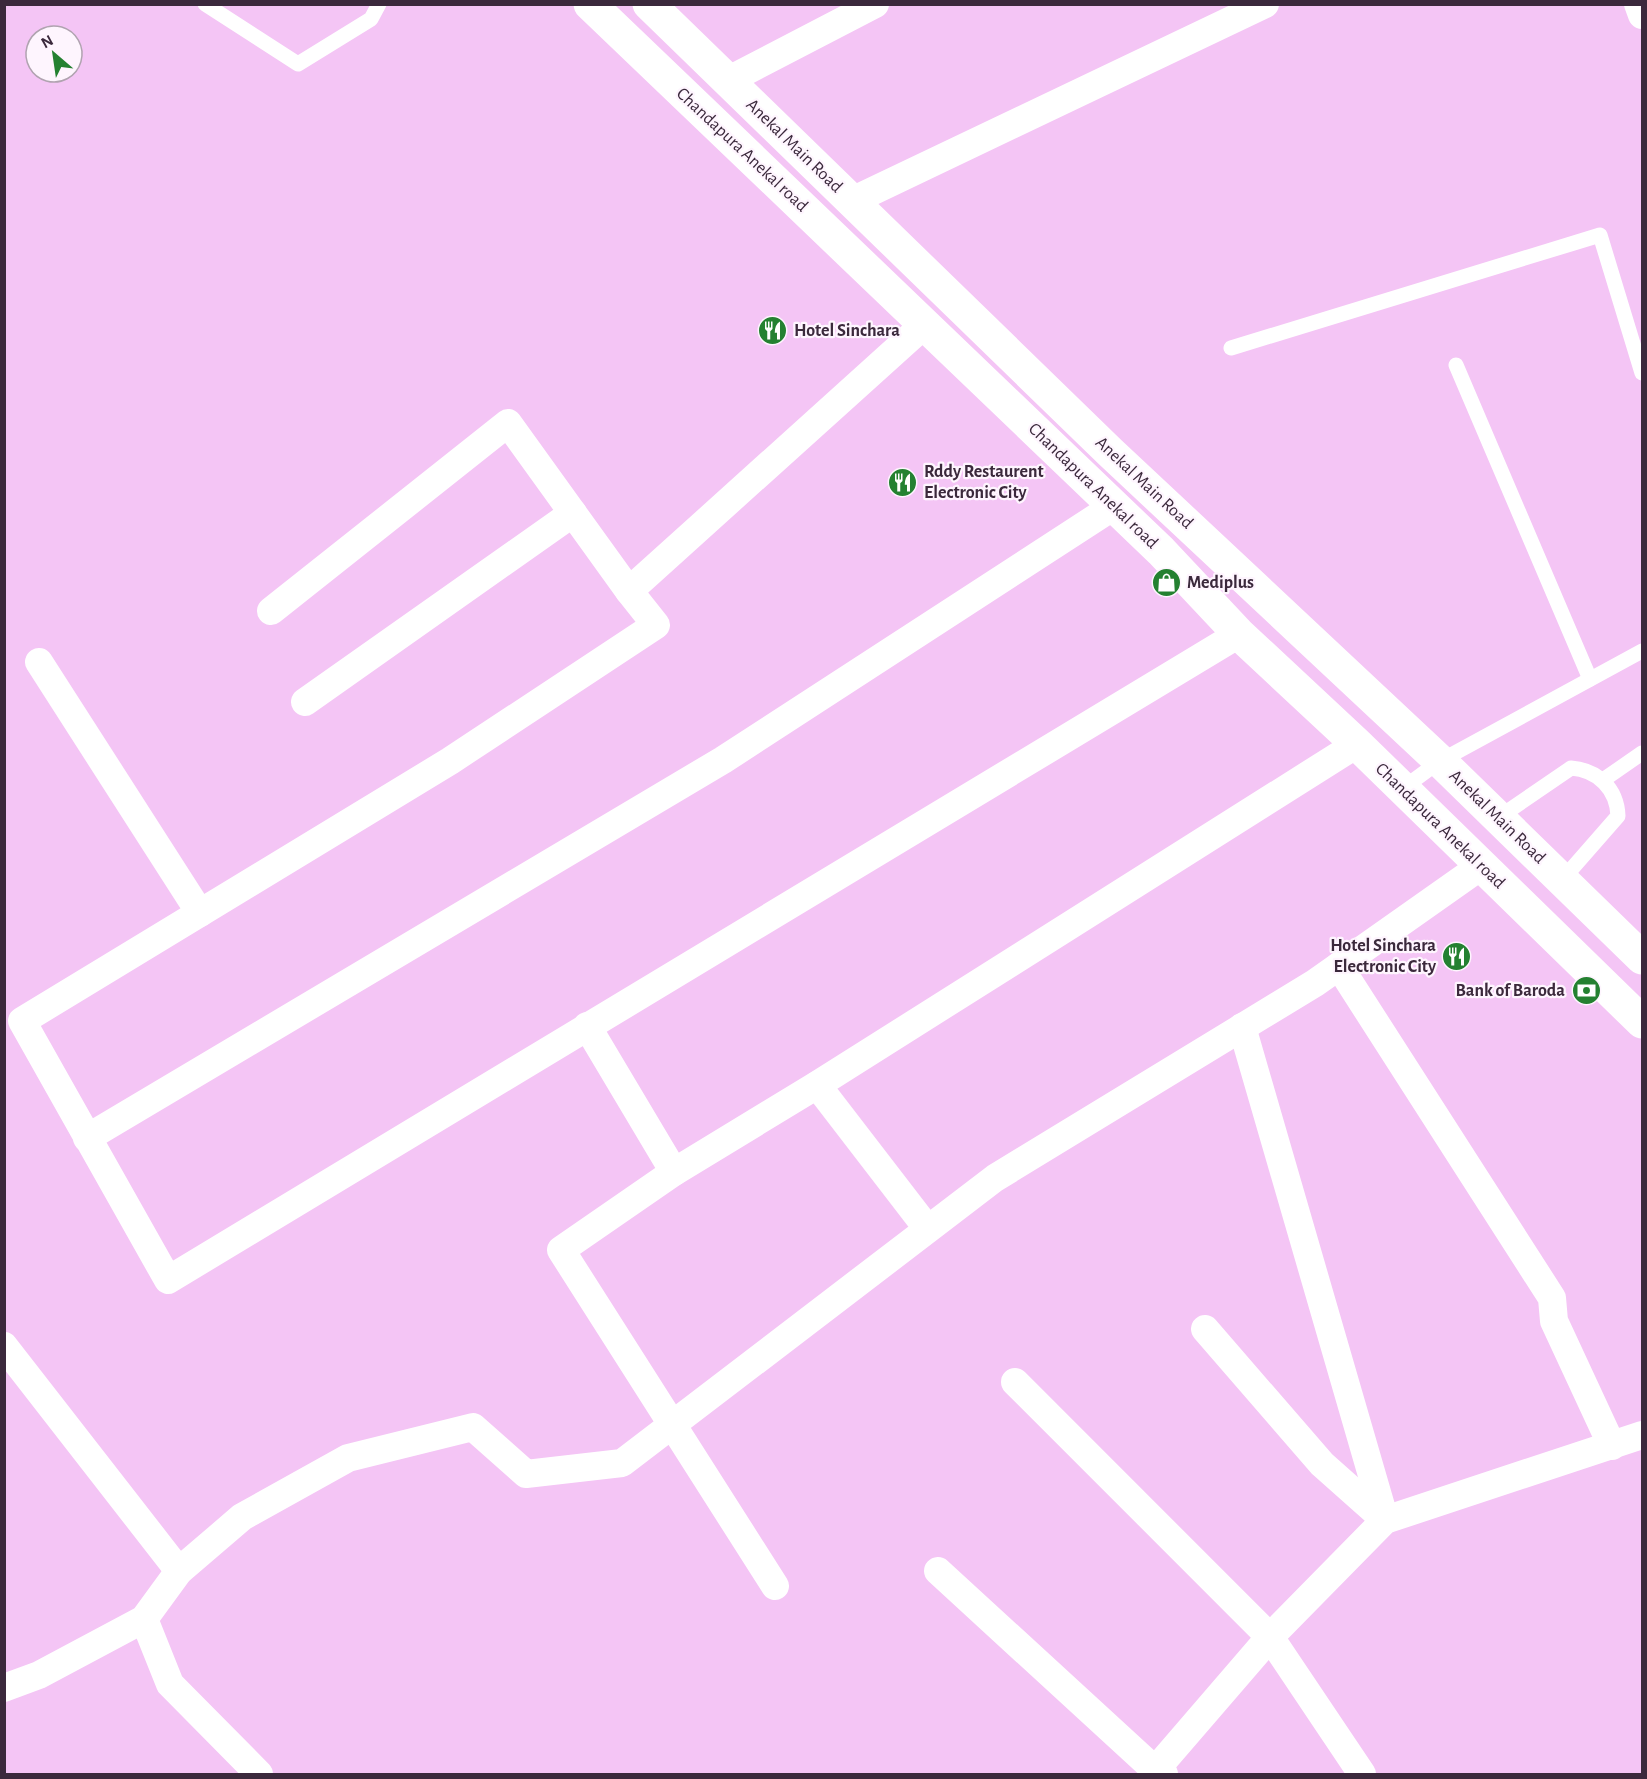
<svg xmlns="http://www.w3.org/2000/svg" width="1647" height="1779" viewBox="0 0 1647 1779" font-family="'Alegreya Sans',sans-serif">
<rect width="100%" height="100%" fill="#f4c5f5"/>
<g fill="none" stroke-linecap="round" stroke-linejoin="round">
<!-- lane -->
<g stroke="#fff" stroke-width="15">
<path d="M 205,4 L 298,64 L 371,19 L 379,4"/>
<path d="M 1231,348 L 1600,235 L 1642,373"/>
<path d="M 1456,365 L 1590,679"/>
<path d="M 1603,780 L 1642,753"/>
<path d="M 1402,789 L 1440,761 L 1642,651"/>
<path d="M 1498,818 L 1571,768 C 1598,770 1617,789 1618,816 L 1562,880"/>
</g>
<!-- street -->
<g stroke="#fff" stroke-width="28">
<path d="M 1638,4 L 1642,15"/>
<path d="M 727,81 L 875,4"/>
<path d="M 852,201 L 1265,4"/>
<path d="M 925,324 L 629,591 L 656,625 L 450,761 L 22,1021 L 168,1280 L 1239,634"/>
<path d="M 271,611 L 508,423 L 629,591"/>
<path d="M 39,662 L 200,913"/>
<path d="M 305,702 L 573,513"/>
<path d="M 1339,966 L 1552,1298 L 1554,1321 L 1612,1446"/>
<path d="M 587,1026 L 674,1172 L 817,1085 L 1357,744"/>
<path d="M 1242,1027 L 1385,1520"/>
<path d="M 817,1085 L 927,1228"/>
<path d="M 87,1138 L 723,760 L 1114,506"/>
<path d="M 674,1172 L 561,1250 L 775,1586"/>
<path d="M 1205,1329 L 1322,1464 L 1385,1520"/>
<path d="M 4,1346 L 179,1571"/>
<path d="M 1015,1382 L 1270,1637 L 1362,1774"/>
<path d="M 938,1571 L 1156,1771 L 1164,1774"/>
<path d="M 144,1619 L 170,1684 L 259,1774"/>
<path d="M 4,1688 L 39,1675 L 144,1619 L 179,1571 L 242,1517 L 348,1458 L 473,1427 L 526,1474 L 622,1463 L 995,1178 L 1315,983 L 1481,866"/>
<path d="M 1152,1774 L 1270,1637 L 1385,1520 L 1642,1435"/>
</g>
<!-- secondary -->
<g stroke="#fff" stroke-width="33">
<path d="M 590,4 L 1161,551 L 1239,634 L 1357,744 L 1642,1022"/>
<path d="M 649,4 L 1110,452 L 1440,761 L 1642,958"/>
</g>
</g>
<!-- icons -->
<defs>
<symbol id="restaurant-disc" viewBox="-11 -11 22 22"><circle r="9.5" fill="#248131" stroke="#fef5fe"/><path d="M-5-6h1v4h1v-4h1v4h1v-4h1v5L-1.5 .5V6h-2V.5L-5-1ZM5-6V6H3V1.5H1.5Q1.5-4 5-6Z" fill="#fff"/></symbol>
<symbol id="shop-disc" viewBox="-11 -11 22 22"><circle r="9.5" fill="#248131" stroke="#fef5fe"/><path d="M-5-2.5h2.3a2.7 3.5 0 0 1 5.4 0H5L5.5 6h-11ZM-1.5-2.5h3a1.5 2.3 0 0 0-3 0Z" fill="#fff"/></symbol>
<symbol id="bank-disc" viewBox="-11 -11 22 22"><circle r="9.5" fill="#248131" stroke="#fef5fe"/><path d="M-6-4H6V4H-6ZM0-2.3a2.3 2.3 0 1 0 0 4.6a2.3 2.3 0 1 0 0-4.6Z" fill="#fff"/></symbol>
</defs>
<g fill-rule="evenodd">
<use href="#restaurant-disc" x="756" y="314" width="33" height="33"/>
<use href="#restaurant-disc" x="886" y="466" width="33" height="33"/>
<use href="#shop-disc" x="1150" y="566" width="33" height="33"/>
<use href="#restaurant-disc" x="1440" y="940" width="33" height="33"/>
<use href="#bank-disc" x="1570" y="974" width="33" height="33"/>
</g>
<g text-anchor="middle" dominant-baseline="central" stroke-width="4.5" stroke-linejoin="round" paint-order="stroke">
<!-- street labels -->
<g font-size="18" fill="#3b293c" stroke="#fef5fe">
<text transform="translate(794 146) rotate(44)">Anekal Main Road</text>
<text transform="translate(742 150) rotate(43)">Chandapura Anekal road</text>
<text transform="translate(1144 483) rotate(43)">Anekal Main Road</text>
<text transform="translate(1093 486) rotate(44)">Chandapura Anekal road</text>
<text transform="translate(1497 817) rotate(44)">Anekal Main Road</text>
<text transform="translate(1440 826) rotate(44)">Chandapura Anekal road</text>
</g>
<!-- poi labels -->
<g font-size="18" font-weight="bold" fill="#3b293c" stroke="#fef5fe" text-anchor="start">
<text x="794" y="331">Hotel Sinchara</text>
<text x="924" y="472">Rddy Restaurent<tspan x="924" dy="21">Electronic City</tspan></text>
<text x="1187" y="583">Mediplus</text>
<text x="1436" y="946" text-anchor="end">Hotel Sinchara<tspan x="1436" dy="21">Electronic City</tspan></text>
<text x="1565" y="991" text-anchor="end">Bank of Baroda</text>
</g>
</g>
<!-- border -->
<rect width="1647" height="1779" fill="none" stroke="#3b293c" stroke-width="12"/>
<!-- north arrow -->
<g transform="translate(54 54) rotate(331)"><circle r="28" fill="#fef5fe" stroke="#b0a3b0" stroke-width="1.5"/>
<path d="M0-4.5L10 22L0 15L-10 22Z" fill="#248131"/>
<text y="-9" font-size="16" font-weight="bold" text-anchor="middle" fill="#3b293c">N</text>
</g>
</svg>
